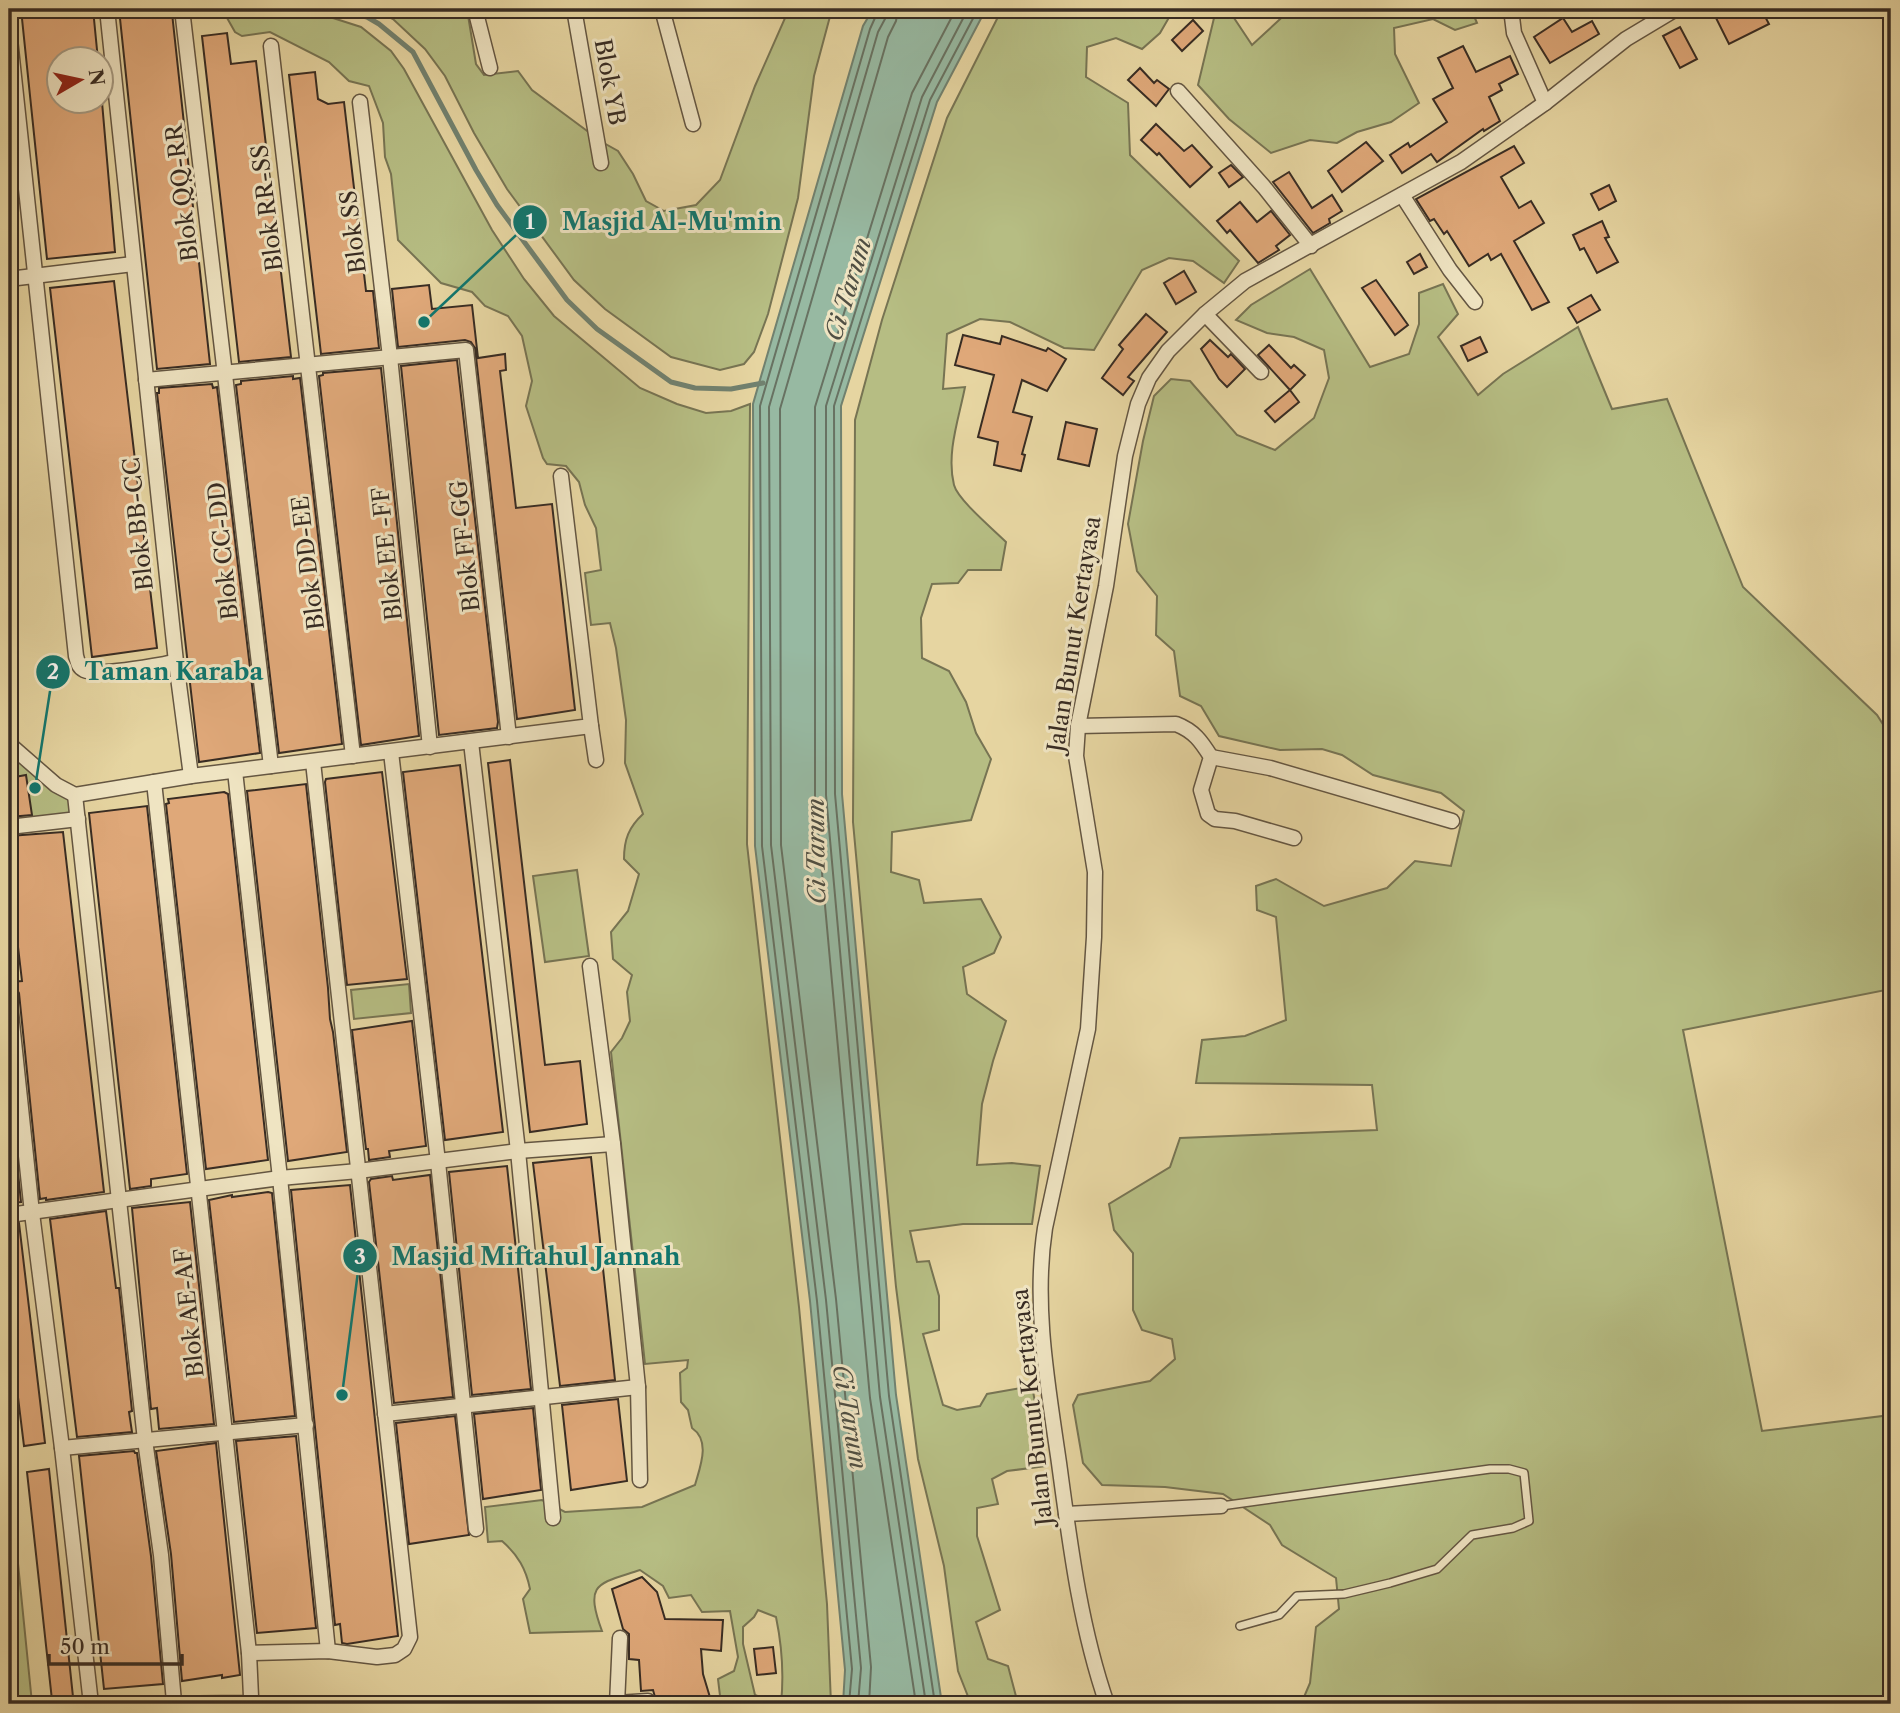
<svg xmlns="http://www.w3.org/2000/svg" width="1900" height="1713" viewBox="0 0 1900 1713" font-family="'Libre Caslon Text',serif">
<rect width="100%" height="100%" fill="#e6d5a1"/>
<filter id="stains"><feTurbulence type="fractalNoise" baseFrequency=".00286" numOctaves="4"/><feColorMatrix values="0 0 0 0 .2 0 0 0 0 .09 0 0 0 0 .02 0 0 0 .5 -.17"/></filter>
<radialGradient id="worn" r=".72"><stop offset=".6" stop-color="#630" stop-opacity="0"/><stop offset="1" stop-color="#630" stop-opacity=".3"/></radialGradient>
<!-- green -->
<g fill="#b6bd83" stroke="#777453" stroke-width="2">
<path d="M 222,9 L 305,9 L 361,27 L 391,51 L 404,69 L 492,230 L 524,279 L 554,316 L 640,388 L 677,404 L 706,413 L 731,411 L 750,404 L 747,844 L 799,1307 L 827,1604 L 831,1704 L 781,1704 C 784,1675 782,1646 776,1617 L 758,1610 L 754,1617 L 743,1627 L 743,1644 L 755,1695 L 777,1704 L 721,1704 L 718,1679 L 734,1671 L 738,1657 L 730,1611 L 702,1612 L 691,1595 L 669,1598 L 663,1586 L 640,1570 C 598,1584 584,1582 602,1631 L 530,1633 L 523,1599 L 530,1589 C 526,1569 518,1555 502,1541 L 488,1542 L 485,1507 L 542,1500 L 565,1512 L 642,1507 L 695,1485 C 700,1467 711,1441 692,1428 L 688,1410 L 681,1402 L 680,1373 L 687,1368 L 688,1360 L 645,1364 L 611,1052 L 622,1038 L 630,1021 L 627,992 L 632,975 L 613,959 L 611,932 L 628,911 L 639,874 L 624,859 C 624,839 629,827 643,814 L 625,763 L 626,720 L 616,648 L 610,623 L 591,625 L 585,573 L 601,570 L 596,528 L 585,505 L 579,482 L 566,466 L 547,464 L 543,458 L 526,406 L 532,381 L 522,336 L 508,316 L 485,306 L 472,292 L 441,283 L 398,240 L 391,174 L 385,157 L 383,123 L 369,86 L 349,81 L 329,62 L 270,32 L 242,36 L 235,32 Z"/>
<path d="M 372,9 L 439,9 L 449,17 L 460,9 L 467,9 L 476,64 L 484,75 L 518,71 L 532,90 L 602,142 L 618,151 L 633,174 L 646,201 L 664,211 L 696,205 L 720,180 L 755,86 L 789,9 L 832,9 L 814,76 L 798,198 L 768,314 L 754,352 L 744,364 L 720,370 L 671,357 L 605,309 L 574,280 L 507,189 L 474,133 L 445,76 L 425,49 L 393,19 Z"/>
<path d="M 1002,9 L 1190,9 L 1171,14 L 1160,33 L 1142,49 L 1116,38 L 1087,47 L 1086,77 L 1128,103 L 1130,155 L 1239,261 L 1224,283 L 1193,261 L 1169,258 L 1142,270 L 1094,350 L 1064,348 L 1010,322 L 980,319 L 947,334 L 943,389 L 965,387 C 959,418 946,453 954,485 C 958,500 994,530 1006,542 L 1001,570 L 968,570 L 958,583 L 932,584 L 921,618 L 922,658 L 949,671 L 966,702 L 976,733 L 991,759 L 971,820 L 892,832 L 891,872 L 919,880 L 924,903 L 981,899 L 1001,937 L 994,953 L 963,967 L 967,994 L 1006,1021 L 993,1061 L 982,1104 L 977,1165 L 1012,1163 L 1040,1166 L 1032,1224 L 963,1224 L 910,1231 L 917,1262 L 929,1261 L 939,1296 L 939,1330 L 923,1334 L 943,1405 L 957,1410 L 980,1406 L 987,1394 L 1032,1386 L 1047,1466 L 1007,1471 L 992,1479 L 998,1504 L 977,1508 L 977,1536 L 1000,1610 L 976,1622 L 988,1659 L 1008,1666 L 1018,1704 L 971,1704 L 958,1671 L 944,1566 L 918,1459 L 896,1287 L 873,1041 L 853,822 L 855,420 L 882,320 L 947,118 Z"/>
<path d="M 1197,9 L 1228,9 L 1252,45 L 1291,9 L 1471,9 L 1477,23 L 1455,30 L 1433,19 L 1394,28 L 1395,54 L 1419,103 L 1391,122 L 1357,132 L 1337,143 L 1310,140 L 1271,153 L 1229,119 L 1198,85 L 1214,18 Z"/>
<path d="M 1310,269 L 1370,367 L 1409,354 L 1419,324 L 1419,293 L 1443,284 L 1458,314 L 1438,337 L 1478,395 L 1503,374 L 1578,327 L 1612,409 L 1667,399 L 1743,587 L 1877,715 L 1891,737 L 1891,989 L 1683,1030 L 1762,1431 L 1891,1415 L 1891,1704 L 1301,1704 L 1310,1683 L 1316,1627 L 1339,1609 L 1336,1578 L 1282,1545 L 1270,1525 L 1223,1494 L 1165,1487 L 1102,1485 L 1083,1463 L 1073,1405 L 1078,1395 L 1150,1381 L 1175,1359 L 1172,1339 L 1142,1330 L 1133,1310 L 1133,1253 L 1114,1230 L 1109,1204 L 1170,1167 L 1180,1138 L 1377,1130 L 1372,1085 L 1196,1083 L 1202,1040 L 1245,1036 L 1286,1020 L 1276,917 L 1257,910 L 1256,886 L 1276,879 L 1324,906 L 1387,888 L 1415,861 L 1451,866 L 1464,811 L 1441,793 L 1373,775 L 1342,755 L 1322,749 L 1280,750 L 1219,736 L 1201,706 L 1180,696 L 1174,651 L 1156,635 L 1157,596 L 1137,571 L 1128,524 L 1143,441 L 1154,396 L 1171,379 L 1190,381 L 1237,435 L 1275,450 L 1314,418 L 1329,378 L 1324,350 L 1294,337 L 1267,333 L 1236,320 L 1251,305 Z"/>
<path d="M 9,744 L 65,791 L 78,819 L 9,827 Z"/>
<path d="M 577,870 L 589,956 L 545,962 L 533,876 Z"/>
<path d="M 409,984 L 411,1013 L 354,1019 L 351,990 Z"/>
<path d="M 9,1474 L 32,1703 L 9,1704 Z"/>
</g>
<!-- water -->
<path fill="#97b9a2" stroke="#71816f" stroke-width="2" d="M 873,9 L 986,9 L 937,102 L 841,406 L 842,794 L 896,1395 L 942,1704 L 843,1704 L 845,1670 L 810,1301 L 755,846 L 753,404 L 863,26 Z"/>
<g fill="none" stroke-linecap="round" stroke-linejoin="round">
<!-- shore -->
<g stroke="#687262" stroke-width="2">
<path d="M 849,1704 L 852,1669 L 817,1301 L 762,846 L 760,406 L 870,29 L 879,9"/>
<path d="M 858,1704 L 861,1668 L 826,1300 L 771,845 L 769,407 L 878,32 L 886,17 L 887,9"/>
<path d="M 869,1704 L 871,1667 L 836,1299 L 781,845 L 780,409 L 888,37 L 896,21 L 898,9"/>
<path d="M 916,1704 L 870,1398 L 815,796 L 815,407 L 912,93 L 956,9"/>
<path d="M 926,1704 L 880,1397 L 826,795 L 826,406 L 922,97 L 968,9"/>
<path d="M 935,1704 L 889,1396 L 835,794 L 834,406 L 930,100 L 978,9"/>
</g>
<!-- stream -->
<path stroke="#71816f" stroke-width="5" d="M 332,9 L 367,17 L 379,24 L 413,52 L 476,170 L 497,205 L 567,300 L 597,329 L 671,382 L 695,388 L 731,389 L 763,383"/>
</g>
<!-- building -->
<g fill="#dfa879" stroke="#382c23" stroke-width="2">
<path d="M 21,9 L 93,9 L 98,60 L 60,60 L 60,102 L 102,102 L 115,252 L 47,259 Z"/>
<path d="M 119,9 L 146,9 L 146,15 L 172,13 L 210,364 L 157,369 Z"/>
<path d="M 1729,9 L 1761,9 L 1769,24 L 1729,44 L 1715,16 Z"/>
<path d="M 1563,18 L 1572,32 L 1592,21 L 1599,34 L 1550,63 L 1534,37 Z"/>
<path d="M 1193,20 L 1203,31 L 1182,51 L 1172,40 Z"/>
<path d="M 1680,27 L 1697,59 L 1680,68 L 1663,36 Z"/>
<path d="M 227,33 L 231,64 L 256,61 L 291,357 L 239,362 L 202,36 Z"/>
<path d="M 1463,46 L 1476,72 L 1510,56 L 1518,74 L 1499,84 L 1502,90 L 1489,97 L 1500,121 L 1484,131 L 1483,129 L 1437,162 L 1431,154 L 1402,173 L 1390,155 L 1408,143 L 1410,147 L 1447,122 L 1433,99 L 1453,88 L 1438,58 Z"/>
<path d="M 1140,68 L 1154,83 L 1157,80 L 1169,89 L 1156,106 L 1128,80 Z"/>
<path d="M 315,72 L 318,99 L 328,104 L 344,102 L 366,291 L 373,291 L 379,348 L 321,354 L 289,75 Z"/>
<path d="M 1156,124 L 1184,151 L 1192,145 L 1212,167 L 1190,187 L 1159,153 L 1157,155 L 1141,140 Z"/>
<path d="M 1366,142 L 1383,161 L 1342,192 L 1328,171 Z"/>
<path d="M 1514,146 L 1524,163 L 1501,177 L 1519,208 L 1531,201 L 1544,223 L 1514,241 L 1549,302 L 1532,310 L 1501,254 L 1491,260 L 1488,254 L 1469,266 L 1447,231 L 1444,234 L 1434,219 L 1430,221 L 1416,199 Z"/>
<path d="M 1231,165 L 1243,177 L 1229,187 L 1219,173 Z"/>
<path d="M 1289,172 L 1312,208 L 1332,195 L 1342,211 L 1329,219 L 1330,223 L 1313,233 L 1273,182 Z"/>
<path d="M 1609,185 L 1616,201 L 1599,210 L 1591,194 Z"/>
<path d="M 1240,202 L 1257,222 L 1271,211 L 1290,235 L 1276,246 L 1279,250 L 1258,263 L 1230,230 L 1227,233 L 1217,221 Z"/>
<path d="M 1602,221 L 1609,237 L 1605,238 L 1618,262 L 1597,273 L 1584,248 L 1580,250 L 1573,235 Z"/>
<path d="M 1420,254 L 1427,267 L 1414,274 L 1407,262 Z"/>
<path d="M 1184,271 L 1196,292 L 1176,304 L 1164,283 Z"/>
<path d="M 1376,280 L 1408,325 L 1395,335 L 1362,288 Z"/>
<path d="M 114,281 L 157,648 L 92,657 L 50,288 Z"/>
<path d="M 429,285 L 432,309 L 472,305 L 478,358 L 505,354 L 506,370 L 500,371 L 516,508 L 552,504 L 575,710 L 517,719 L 475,348 L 471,342 L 465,340 L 398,347 L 392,289 Z"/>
<path d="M 1591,295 L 1600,310 L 1577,323 L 1568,308 Z"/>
<path d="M 1146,314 L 1167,332 L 1128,377 L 1134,381 L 1123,395 L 1102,378 L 1123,349 L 1119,345 Z"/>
<path d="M 963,335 L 1000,344 L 1002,336 L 1046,351 L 1048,348 L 1066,359 L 1047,391 L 1022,380 L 1013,412 L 1032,417 L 1022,454 L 1025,455 L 1021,471 L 994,465 L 998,442 L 978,437 L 994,375 L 955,365 Z"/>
<path d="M 1480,337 L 1487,352 L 1468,361 L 1461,346 Z"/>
<path d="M 1210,340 L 1228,357 L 1231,354 L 1245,369 L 1227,387 L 1219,379 L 1201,349 Z"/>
<path d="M 1269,345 L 1291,368 L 1294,365 L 1305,375 L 1290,390 L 1299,402 L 1275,422 L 1265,411 L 1290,390 L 1258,355 Z"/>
<path d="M 457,360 L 498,722 L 497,728 L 439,735 L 401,366 Z"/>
<path d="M 381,368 L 419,736 L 361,745 L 319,376 L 323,375 L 323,373 Z"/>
<path d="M 293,376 L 293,379 L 300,378 L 342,744 L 279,753 L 236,385 L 241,384 L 241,381 Z"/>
<path d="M 212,384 L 213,388 L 217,387 L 260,753 L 199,762 L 157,393 L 159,393 L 159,388 Z"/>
<path d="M 1066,422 L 1097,429 L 1089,466 L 1058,459 Z"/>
<path d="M 510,760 L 545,1065 L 580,1061 L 587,1124 L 530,1132 L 488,763 Z"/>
<path d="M 460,765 L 503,1132 L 445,1140 L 403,772 Z"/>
<path d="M 382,772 L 407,979 L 347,985 L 325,782 L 326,779 Z"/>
<path d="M 26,775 L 32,815 L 9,817 L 9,778 Z"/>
<path d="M 306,784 L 328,988 L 330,1019 L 333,1032 L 347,1152 L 288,1161 L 247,791 Z"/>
<path d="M 224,792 L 228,794 L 268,1160 L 206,1169 L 166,804 L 169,803 L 168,799 Z"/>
<path d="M 147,806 L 187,1174 L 151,1179 L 151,1186 L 130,1189 L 89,813 Z"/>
<path d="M 63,832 L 104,1192 L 46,1200 L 46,1198 L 40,1199 L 19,993 L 16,988 L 9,984 L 9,982 L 22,981 L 9,870 L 9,836 Z"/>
<path d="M 412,1021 L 426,1146 L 389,1151 L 390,1157 L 369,1160 L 368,1149 L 366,1149 L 352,1030 Z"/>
<path d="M 9,1084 L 21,1202 L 9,1203 Z"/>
<path d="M 591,1157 L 615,1380 L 560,1386 L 533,1163 Z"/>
<path d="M 507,1166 L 531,1389 L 472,1395 L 449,1172 Z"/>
<path d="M 430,1175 L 453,1397 L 394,1403 L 369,1182 L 371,1179 L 392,1176 L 393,1180 Z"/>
<path d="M 350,1185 L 398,1636 L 347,1644 L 342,1643 L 340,1624 L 335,1625 L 291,1190 Z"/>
<path d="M 268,1192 L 272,1193 L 295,1416 L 234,1422 L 209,1200 L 232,1195 L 232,1197 Z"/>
<path d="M 190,1202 L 214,1424 L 159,1429 L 157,1408 L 151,1409 L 132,1208 Z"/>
<path d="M 106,1211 L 116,1288 L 119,1288 L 132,1411 L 129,1412 L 132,1432 L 77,1437 L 50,1219 Z"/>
<path d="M 19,1223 L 45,1443 L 24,1446 L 9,1324 L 9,1224 Z"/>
<path d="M 618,1399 L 627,1481 L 571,1490 L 562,1405 Z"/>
<path d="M 533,1408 L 541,1490 L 483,1499 L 474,1414 Z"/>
<path d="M 455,1416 L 469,1535 L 409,1544 L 396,1423 Z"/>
<path d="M 296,1436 L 316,1628 L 257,1633 L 236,1441 Z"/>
<path d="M 216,1443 L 240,1675 L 222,1678 L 222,1675 L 182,1681 L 171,1554 L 156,1451 Z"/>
<path d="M 134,1451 L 135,1453 L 137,1453 L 151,1556 L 163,1684 L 104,1689 L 79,1456 Z"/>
<path d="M 49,1469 L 73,1697 L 52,1700 L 27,1472 Z"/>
<path d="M 642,1577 L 657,1592 L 665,1619 L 723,1620 L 721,1651 L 701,1649 L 703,1674 L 712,1704 L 657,1704 L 653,1690 L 641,1691 L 639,1660 L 629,1659 L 629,1634 L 623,1629 L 612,1589 Z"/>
<path d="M 773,1647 L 776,1673 L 757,1675 L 754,1649 Z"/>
</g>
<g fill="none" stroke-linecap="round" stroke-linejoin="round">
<defs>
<path id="service" d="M 1221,1506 L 1490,1469 L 1509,1469 L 1524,1473 L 1529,1521 L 1513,1528 L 1472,1535 L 1437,1569 L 1390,1583 L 1344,1594 L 1297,1596 L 1279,1615 L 1240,1626"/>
<g id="minor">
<path d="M 107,9 L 176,662 L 191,776"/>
<path d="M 182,9 L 271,766"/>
<path d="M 475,9 L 490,68"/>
<path d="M 574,9 L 601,163"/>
<path d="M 662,9 L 693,124"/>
<path d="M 1511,9 L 1514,33 L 1545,103"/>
<path d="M 9,30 L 76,656 C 78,662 78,667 84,670 C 100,677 157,665 176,662"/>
<path d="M 271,46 L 353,756"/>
<path d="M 1178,91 L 1264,187 L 1311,246"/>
<path d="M 360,102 L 390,357 L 430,747"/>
<path d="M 1402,195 L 1450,270 L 1475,302"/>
<path d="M 9,279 L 133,264"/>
<path d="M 1205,314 L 1261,372"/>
<path d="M 146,380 L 466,350 L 509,737"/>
<path d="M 591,726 L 596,760"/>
<path d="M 1078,726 L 1176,724 C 1194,731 1201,741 1211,757 L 1201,790 L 1208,814 L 1215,819 L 1235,821 L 1294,838"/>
<path d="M 471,742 L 518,1151 L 553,1518"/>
<path d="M 9,744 L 56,785 L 75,795 L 191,776 L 591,726 L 561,476"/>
<path d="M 391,752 L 438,1162 L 476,1529"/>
<path d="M 1211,757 L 1270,768 L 1452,821"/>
<path d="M 235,771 L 280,1178 L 328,1651"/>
<path d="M 75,795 L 145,1440 L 161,1555 L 174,1702"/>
<path d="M 9,827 L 78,819"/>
<path d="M 590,966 L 613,1144 L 638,1387 L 640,1480"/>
<path d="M 9,994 L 32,1213 L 62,1448 L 91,1704"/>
<path d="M 9,1215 L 280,1178 L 358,1171 L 518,1151 L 613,1144"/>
<path d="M 385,1414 L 638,1387"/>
<path d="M 62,1448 L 306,1425"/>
<path d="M 1066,1514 L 1221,1506"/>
<path d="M 249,1653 L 328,1651 L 377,1657 L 395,1655 L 404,1649 L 410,1637 L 313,762"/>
<path d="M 617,1703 L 648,1701"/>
<path d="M 153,1704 L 244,1703 L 250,1702 L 251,1697 L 249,1653 L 154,782"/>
<path d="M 617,1704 L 620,1638"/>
<path d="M 1107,1704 C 1080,1626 1070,1544 1059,1463 C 1048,1386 1033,1306 1045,1228 L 1088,1029 L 1094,937 L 1095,872 L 1076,756 L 1078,726 L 1106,586 L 1125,456 L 1138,404 L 1149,378 L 1168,351 L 1205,314 L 1245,281 L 1461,162 L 1545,103 L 1626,39 L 1676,9"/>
</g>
</defs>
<!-- service casing -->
<use href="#service" stroke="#645642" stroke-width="10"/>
<!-- minor casing -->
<use href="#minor" stroke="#645642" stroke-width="17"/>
<!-- service -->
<use href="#service" stroke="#efe4c2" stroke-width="7"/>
<!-- minor -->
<use href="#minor" stroke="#efe4c2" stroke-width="14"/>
</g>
<g text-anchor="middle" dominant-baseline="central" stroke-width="6" stroke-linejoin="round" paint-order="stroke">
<!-- street labels -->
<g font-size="23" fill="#382c23" stroke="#efe4c2">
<text transform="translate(610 82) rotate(80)">Blok YB</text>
<text transform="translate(182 193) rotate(-97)">Blok QQ-RR</text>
<text transform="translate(267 208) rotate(-97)">Blok RR-SS</text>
<text transform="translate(353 232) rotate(-97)">Blok SS</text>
<text transform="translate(138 524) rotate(-96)">Blok BB-CC</text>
<text transform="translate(465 546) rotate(-96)">Blok FF-GG</text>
<text transform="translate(223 551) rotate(-96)">Blok CC-DD</text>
<text transform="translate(387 554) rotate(-96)">Blok EE -FF</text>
<text transform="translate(308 563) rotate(-97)">Blok DD-EE</text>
<text transform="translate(1074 634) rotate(-81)">Jalan Bunut Kertayasa</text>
<text transform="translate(189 1313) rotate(-96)">Blok AE-AF</text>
<text transform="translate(1032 1407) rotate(-96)">Jalan Bunut Kertayasa</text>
</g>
<!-- water labels -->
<g font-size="24" font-style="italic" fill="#504f43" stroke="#efe4c2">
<text transform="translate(848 289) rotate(-73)">Ci Tarum</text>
<text transform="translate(816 851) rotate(-91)">Ci Tarum</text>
<text transform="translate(850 1417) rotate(80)">Ci Tarum</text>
</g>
</g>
<!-- callouts -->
<path fill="none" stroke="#0f766e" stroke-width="2.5" d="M424 322L530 222M35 788L53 672M342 1395L360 1256"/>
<g fill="#0f766e" stroke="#efe4c2" stroke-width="2.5">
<circle cx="424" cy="322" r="7"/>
<circle cx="35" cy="788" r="7"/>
<circle cx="342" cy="1395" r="7"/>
<circle cx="530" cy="222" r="18"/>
<circle cx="53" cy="672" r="18"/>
<circle cx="360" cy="1256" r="18"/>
</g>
<g font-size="21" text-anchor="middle" font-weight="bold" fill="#fff">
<text x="530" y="229">1</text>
<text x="53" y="679">2</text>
<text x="360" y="1264">3</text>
</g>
<g font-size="24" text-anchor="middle" font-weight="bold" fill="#0f766e" stroke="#efe4c2" stroke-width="6" stroke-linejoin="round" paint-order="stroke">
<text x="672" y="230">Masjid Al-Mu'min</text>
<text x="174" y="680">Taman Karaba</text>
<text x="536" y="1265">Masjid Miftahul Jannah</text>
</g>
<!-- margin -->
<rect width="1900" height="1713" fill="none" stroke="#e6d5a1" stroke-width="35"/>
<rect x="10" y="10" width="1879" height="1692" fill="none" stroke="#382c23" stroke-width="3.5"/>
<rect x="18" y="18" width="1865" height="1678" fill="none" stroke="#382c23" stroke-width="2"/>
<!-- north arrow -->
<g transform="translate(80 80) rotate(81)"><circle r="33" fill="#efe4c2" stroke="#a69a82" stroke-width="2"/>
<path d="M0-5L12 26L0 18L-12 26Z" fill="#8f2418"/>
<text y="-10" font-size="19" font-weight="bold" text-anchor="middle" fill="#382c23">N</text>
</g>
<!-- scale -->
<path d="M49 1654v10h133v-10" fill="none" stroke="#382c23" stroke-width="3.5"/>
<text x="60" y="1654" font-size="21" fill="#382c23" stroke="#efe4c2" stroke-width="5" paint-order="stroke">50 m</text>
<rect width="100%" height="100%" filter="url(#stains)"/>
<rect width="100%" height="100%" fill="url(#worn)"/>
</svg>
